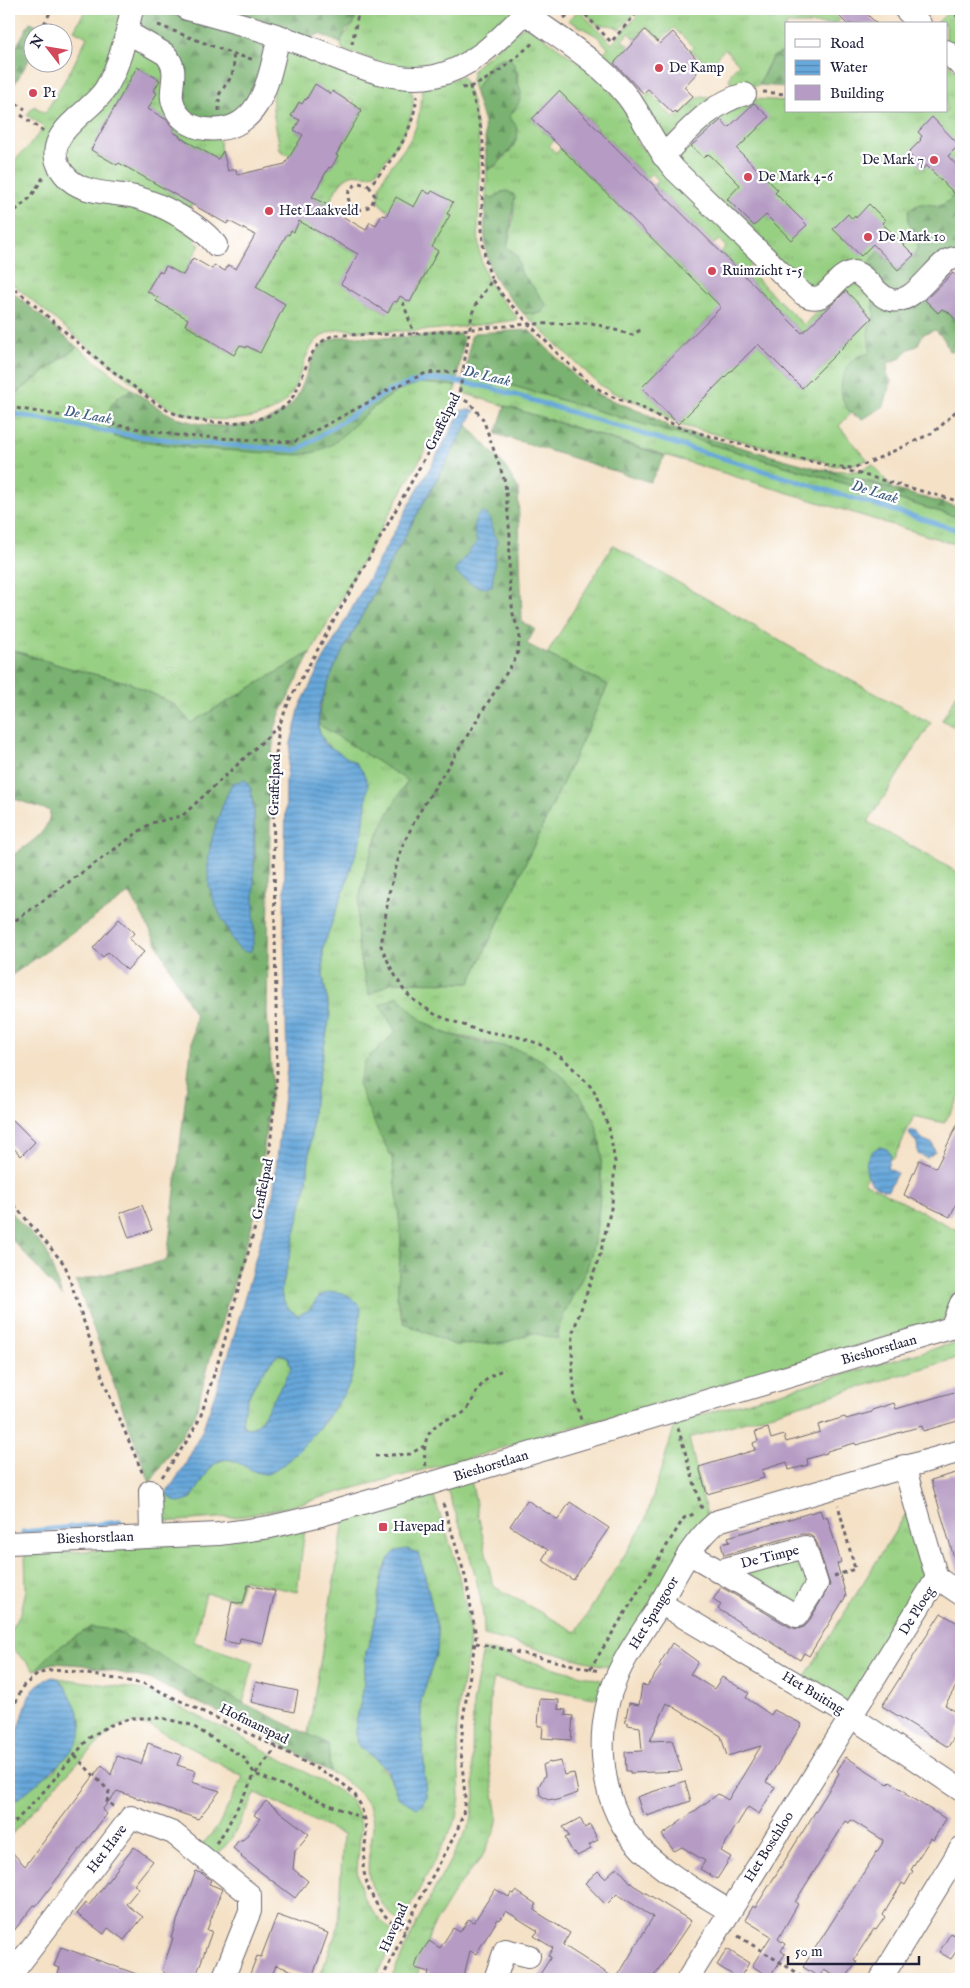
<svg xmlns="http://www.w3.org/2000/svg" width="970" height="1988" viewBox="0 0 970 1988" font-family="'IM FELL English',serif">
<defs>
<pattern id="grass-tufts" width="24" height="20" patternUnits="userSpaceOnUse" patternTransform="scale(1.25)"><rect width="24" height="20" fill="#98d083"/><path d="M3 7l-1-3M5 7V3M7 7l1-3M15 17l-1-3M17 17v-4M19 17l1-3" fill="none" stroke="#83b272"/></pattern>
<pattern id="forest-firs" width="22" height="20" patternUnits="userSpaceOnUse" patternTransform="scale(1.25)"><rect width="22" height="20" fill="#7ab271"/><path d="M5 1l3.5 6h-7zM16 11l3.5 6h-7z" fill="#64905e"/></pattern>
<pattern id="garden-furrows" width="10" height="10" patternUnits="userSpaceOnUse" patternTransform="scale(1.25)"><rect width="10" height="10" fill="#98d083"/><path d="M-1 1l2-2M0 10L10 0M9 11l2-2" fill="none" stroke="#83b272"/></pattern>
<pattern id="water-rules" width="6" height="5" patternUnits="userSpaceOnUse" patternTransform="scale(1.25)"><rect width="6" height="5" fill="#67a7da"/><path d="M0 2.5h6" fill="none" stroke="#5488b2"/></pattern>
</defs>
<rect width="100%" height="100%" fill="#fff"/>
<filter id="ink" filterUnits="userSpaceOnUse"><feTurbulence type="fractalNoise" baseFrequency=".02" numOctaves="2"/><feDisplacementMap in="SourceGraphic" scale="10" xChannelSelector="R" yChannelSelector="G"/><feConvolveMatrix kernelMatrix="1 2 1 2 8 2 1 2 1" color-interpolation-filters="sRGB"/></filter>
<filter id="wash" filterUnits="userSpaceOnUse"><feTurbulence type="fractalNoise" baseFrequency=".0096" numOctaves="4" result="noise"/><feDisplacementMap in="SourceGraphic" scale="20" xChannelSelector="R" yChannelSelector="G"/><feGaussianBlur stdDeviation="1.12" result="paint"/><feColorMatrix in="noise" values="0 0 0 0 0 0 0 0 0 0 0 0 0 0 0 0 0 1.4 0 .05"/><feComposite in="paint" operator="in"/></filter>
<g filter="url(#wash)">
<rect width="100%" height="100%" fill="#f4e1c6"/>
<!-- grass -->
<g fill="url(#grass-tufts)" stroke="#5d795f" fill-rule="evenodd">
<path d="M 86,9 L 126,9 L 118,44 L 55,164 L 198,234 L 194,241 L 200,245 L 183,275 L 166,266 L 162,273 L 159,271 L 147,291 L 158,298 L 156,300 L 188,319 L 185,326 L 234,355 L 240,345 L 246,348 L 247,346 L 259,353 L 271,333 L 268,331 L 255,289 L 277,249 L 279,249 L 287,234 L 289,235 L 291,230 L 294,232 L 300,217 L 323,224 L 318,232 L 359,255 L 341,284 L 369,298 L 367,301 L 387,313 L 394,301 L 397,302 L 400,296 L 410,302 L 427,273 L 432,247 L 453,203 L 433,191 L 430,194 L 423,191 L 414,207 L 389,212 L 379,203 C 375,175 402,158 413,134 C 420,119 420,104 423,88 L 462,76 C 481,115 480,158 479,200 C 478,227 476,255 488,280 C 495,294 506,305 516,316 L 517,320 C 481,324 444,330 408,331 C 392,331 377,331 362,331 C 352,330 341,328 332,331 C 297,342 306,389 279,407 C 253,424 200,423 173,409 C 155,401 138,387 123,375 C 84,345 47,312 9,281 L 9,166 L 29,146 L 44,127 L 27,115 L 34,106 L 45,113 L 72,68 L 87,37 L 74,30 Z"/>
<path d="M 357,9 L 520,9 L 456,62 L 397,69 L 343,50 C 337,38 347,34 353,25 C 356,21 356,14 357,9 Z"/>
<path d="M 582,9 L 638,9 L 620,30 C 614,24 606,25 597,25 Z"/>
<path d="M 643,9 L 821,9 L 824,11 L 829,9 L 840,20 L 836,24 L 786,24 L 786,51 C 769,56 765,70 759,85 L 740,91 L 729,81 L 732,71 L 739,64 L 725,49 L 717,57 L 723,63 L 721,66 L 703,61 L 690,50 L 693,47 L 674,28 L 661,40 L 646,26 L 643,29 L 644,30 L 636,39 L 629,33 L 622,40 L 630,47 L 614,63 L 636,86 L 632,91 L 597,59 L 608,48 L 597,36 L 568,20 L 579,10 L 612,44 Z"/>
<path d="M 949,11 L 961,23 L 961,59 L 946,43 L 946,24 L 936,24 Z"/>
<path d="M 528,26 L 599,77 L 643,133 L 635,142 L 694,196 L 757,259 L 747,269 L 804,325 L 843,284 L 852,281 L 874,295 L 873,307 L 875,314 L 869,327 L 871,350 L 844,402 L 851,413 L 839,426 L 868,460 L 851,465 L 830,466 L 826,462 L 679,425 L 651,408 L 614,393 L 600,385 L 523,313 L 536,314 L 533,287 L 522,275 L 517,257 L 513,251 L 507,248 L 514,215 L 513,194 L 502,192 L 493,198 L 488,197 L 486,200 L 487,170 L 496,166 L 513,148 L 509,117 L 516,108 L 520,89 L 517,83 L 518,72 L 487,68 L 479,85 L 474,90 L 471,80 L 473,69 L 518,29 ZM 560,91 L 647,178 L 652,173 L 659,181 L 654,185 L 714,244 L 719,240 L 726,247 L 721,252 L 804,335 L 819,320 L 817,318 L 845,290 L 872,318 L 802,388 L 749,335 L 748,354 L 678,424 L 642,387 L 711,317 L 730,316 L 561,148 L 556,153 L 549,146 L 554,141 L 532,119 Z"/>
<path d="M 129,46 L 162,57 L 220,142 L 221,153 L 218,159 L 179,137 L 180,136 L 173,132 L 176,125 L 146,108 L 157,93 L 154,91 L 160,80 L 137,67 L 91,150 L 117,165 L 119,163 L 193,203 L 186,215 L 84,183 L 62,154 Z"/>
<path d="M 292,50 L 409,86 C 423,109 399,142 386,159 C 382,164 378,171 373,174 C 365,178 355,171 347,177 C 338,183 333,196 328,205 L 309,195 L 317,180 L 321,182 L 329,167 L 331,168 L 338,157 L 336,155 L 362,110 L 352,104 L 354,101 L 350,99 L 349,101 L 333,91 L 331,94 L 315,85 L 306,100 L 305,99 L 302,104 L 298,103 L 291,115 L 300,120 L 294,130 L 303,135 L 290,157 L 280,150 C 276,122 267,100 277,72 C 280,61 282,56 292,50 Z"/>
<path d="M 946,61 L 961,76 L 961,194 L 958,197 L 954,194 C 945,206 940,209 925,204 L 911,228 C 928,246 911,257 898,270 L 873,259 L 869,263 L 867,272 L 852,261 L 828,284 L 811,290 L 681,167 L 677,154 L 705,124 L 754,99 L 786,101 L 786,111 L 946,111 Z"/>
<path d="M 727,86 L 732,90 L 668,138 L 662,137 L 638,99 L 642,95 L 644,97 L 649,92 L 658,101 L 660,99 L 664,102 L 661,106 L 674,118 L 676,116 L 678,117 L 697,98 L 702,96 L 712,98 L 721,93 Z"/>
<path d="M 77,347 L 133,390 C 123,392 110,405 108,414 C 106,420 108,425 109,430 L 190,448 L 223,450 L 316,452 L 333,443 L 374,407 L 399,390 L 420,383 L 456,386 L 453,401 L 311,652 L 191,723 L 174,704 L 130,683 L 65,667 L 9,649 L 9,399 Z"/>
<path d="M 466,372 L 961,518 L 961,546 L 463,393 Z"/>
<path d="M 873,465 L 892,488 L 822,469 L 852,472 Z"/>
<path d="M 613,545 L 820,664 L 931,723 L 868,822 L 961,874 L 961,1096 L 944,1123 L 914,1116 L 894,1158 L 877,1158 L 864,1182 L 961,1232 L 961,1283 L 944,1320 L 634,1411 L 562,1430 L 480,1455 L 347,1490 L 288,1507 L 244,1516 L 165,1522 L 161,1512 L 166,1494 L 174,1500 L 192,1498 C 200,1484 212,1454 233,1460 C 245,1464 253,1471 266,1474 L 325,1422 L 349,1385 L 319,1297 L 309,1310 L 298,1315 C 288,1310 283,1303 281,1292 L 307,1182 L 314,1101 L 330,1015 L 323,976 L 323,947 L 345,887 L 362,831 L 356,763 C 339,752 321,747 318,724 L 409,781 C 376,826 354,886 358,942 C 359,960 366,978 369,995 L 392,982 L 470,983 L 608,685 L 547,654 ZM 397,996 L 417,1018 L 447,1034 L 491,1042 L 600,1141 L 601,1176 L 597,1230 L 588,1264 L 560,1322 L 558,1337 L 533,1333 L 504,1343 L 455,1345 L 404,1323 L 397,1300 L 401,1240 L 397,1192 L 392,1158 L 365,1061 L 396,1032 Z"/>
<path d="M 961,1341 L 961,1357 L 689,1438 L 708,1520 L 612,1668 L 484,1635 C 485,1593 461,1527 446,1487 L 471,1480 L 493,1586 L 576,1632 L 644,1524 L 676,1422 Z"/>
<path d="M 279,1354 L 288,1357 L 291,1369 L 260,1422 C 254,1427 250,1430 243,1426 C 239,1404 263,1368 279,1354 Z"/>
<path d="M 432,1491 L 456,1562 L 470,1628 L 469,1650 L 459,1702 L 457,1733 L 460,1796 L 457,1818 L 401,1924 C 387,1911 373,1896 369,1877 C 366,1860 372,1843 373,1827 C 374,1800 350,1783 330,1772 L 328,1744 L 308,1734 L 345,1515 ZM 389,1558 L 423,1568 L 438,1632 L 437,1651 L 421,1700 L 421,1718 L 426,1798 L 398,1797 C 390,1773 381,1762 360,1748 L 356,1723 L 363,1691 L 366,1652 L 373,1632 L 381,1579 Z"/>
<path d="M 909,1509 L 929,1578 L 846,1709 L 802,1681 Z"/>
<path d="M 305,1528 L 297,1592 L 243,1580 L 237,1600 L 206,1593 L 194,1642 L 254,1662 L 243,1703 L 91,1627 L 56,1649 L 35,1670 L 9,1645 L 9,1632 L 21,1612 L 26,1590 L 25,1553 L 57,1553 L 139,1547 Z"/>
<path d="M 803,1551 L 815,1583 L 795,1612 L 727,1573 Z"/>
<path d="M 483,1649 L 604,1681 L 599,1699 L 494,1679 L 490,1698 L 488,1758 L 498,1817 L 495,1830 L 482,1857 L 456,1889 L 431,1930 L 416,1979 L 391,1979 L 418,1920 L 471,1822 L 475,1796 L 472,1765 L 473,1704 Z"/>
<path d="M 58,1678 L 144,1690 L 237,1735 L 341,1792 L 351,1801 L 358,1814 L 361,1825 L 357,1870 L 362,1894 L 373,1912 L 396,1935 L 376,1979 L 319,1979 L 338,1927 L 343,1835 L 256,1793 L 231,1839 L 214,1860 L 200,1847 L 218,1826 L 243,1777 L 151,1726 L 134,1723 L 117,1726 L 79,1761 L 9,1837 L 9,1806 L 33,1784 L 54,1771 L 81,1734 L 81,1720 L 67,1688 Z"/>
</g>
<!-- forest -->
<g fill="url(#forest-firs)" stroke="#4e6a56" fill-rule="evenodd">
<path d="M 139,9 L 155,9 L 263,42 L 266,47 L 253,105 L 217,124 L 183,113 L 179,73 L 139,33 Z"/>
<path d="M 230,9 L 357,9 L 354,23 L 345,32 L 340,43 L 319,34 L 309,39 Z"/>
<path d="M 30,22 L 46,29 L 45,32 L 32,32 L 32,55 L 9,93 L 9,60 Z"/>
<path d="M 786,51 L 786,87 L 759,85 L 772,57 Z"/>
<path d="M 502,58 L 510,58 C 517,66 516,71 517,81 C 517,87 518,82 520,88 C 524,99 515,109 509,117 C 522,129 519,141 508,152 C 500,160 497,166 487,170 L 484,123 L 474,90 C 487,78 481,65 502,58 Z"/>
<path d="M 507,191 L 513,194 L 515,197 L 507,247 L 517,257 L 522,275 L 528,280 L 546,304 L 543,312 L 536,314 L 523,313 C 514,302 503,292 496,280 C 482,256 484,226 486,200 L 488,197 L 493,198 L 502,192 Z"/>
<path d="M 955,194 L 958,197 L 961,194 L 961,250 L 909,290 L 891,294 L 866,266 L 879,251 L 898,270 C 908,261 923,251 917,236 C 915,231 910,227 908,222 L 909,210 L 919,204 C 938,203 940,212 955,194 Z"/>
<path d="M 9,289 L 77,347 L 9,399 Z"/>
<path d="M 919,294 L 938,313 L 942,309 L 945,311 L 946,310 L 960,323 L 961,321 L 961,353 L 949,351 L 944,339 L 935,330 L 923,334 L 917,346 L 907,350 L 901,358 L 888,363 L 887,374 L 891,381 L 884,406 L 863,419 C 860,417 855,416 852,414 C 832,398 842,354 868,354 L 870,350 L 868,334 L 869,327 L 875,314 L 873,301 Z"/>
<path d="M 529,330 L 577,378 L 599,395 L 649,415 L 671,428 L 961,508 L 961,518 L 466,372 L 471,337 L 474,333 Z"/>
<path d="M 460,334 L 464,338 L 456,386 L 420,383 L 399,390 L 374,407 L 333,444 L 316,452 L 299,455 L 190,448 L 115,437 C 100,419 110,395 133,390 C 147,400 161,411 178,418 C 209,430 274,432 295,400 C 307,382 308,353 328,341 C 342,333 364,338 380,338 C 407,337 433,335 460,334 Z"/>
<path d="M 505,406 L 665,456 L 650,482 L 496,434 Z"/>
<path d="M 467,425 L 504,465 L 518,488 L 522,622 L 535,629 L 527,644 L 608,685 L 470,983 L 392,982 L 369,995 C 366,978 359,960 358,943 C 353,887 377,825 408,781 L 318,724 C 321,683 345,647 364,612 C 397,549 433,487 467,425 Z"/>
<path d="M 9,649 L 65,667 L 130,683 L 174,704 L 191,723 L 311,652 L 279,716 L 275,729 L 271,760 L 267,1013 L 272,1082 L 256,1212 L 210,1359 L 195,1415 L 150,1483 L 76,1281 L 167,1260 L 195,1015 L 130,893 L 9,977 L 9,858 C 25,846 50,834 50,811 L 9,797 ZM 251,789 L 254,812 L 255,861 L 208,864 L 213,842 Z"/>
<path d="M 398,996 C 412,1012 427,1028 448,1034 C 472,1042 498,1043 522,1051 C 557,1063 596,1104 600,1142 C 602,1153 601,1165 601,1176 C 600,1205 597,1234 589,1262 C 581,1286 557,1316 558,1339 L 533,1333 L 504,1343 L 455,1345 L 404,1323 L 397,1300 L 401,1240 L 397,1193 L 392,1158 L 376,1127 L 358,1084 L 365,1061 L 396,1032 L 380,1005 Z"/>
<path d="M 9,1210 L 46,1250 L 62,1296 L 9,1236 Z"/>
<path d="M 91,1627 L 115,1630 L 231,1697 L 328,1744 L 330,1772 L 257,1731 L 149,1679 L 83,1665 L 53,1663 L 35,1670 L 56,1649 Z"/>
</g>
<!-- garden -->
<path fill="url(#garden-furrows)" stroke="#5d795f" d="M 961,687 L 961,731 L 942,720 Z"/>
<!-- water -->
<g fill="url(#water-rules)" stroke="#44648a" fill-rule="evenodd">
<path d="M 462,410 L 475,410 L 380,581 L 334,668 L 319,707 L 318,728 L 325,744 L 356,763 L 363,772 L 368,784 L 363,831 L 345,887 L 323,947 L 323,976 L 330,1015 L 314,1101 L 307,1182 L 281,1292 C 283,1303 288,1310 298,1315 C 301,1313 306,1312 309,1310 C 313,1307 315,1300 319,1297 C 333,1286 353,1294 361,1308 C 358,1332 358,1360 350,1383 C 342,1402 286,1473 266,1474 C 247,1474 234,1451 216,1463 C 199,1475 193,1521 166,1494 L 185,1465 L 202,1431 L 231,1347 L 273,1195 L 287,1068 L 284,931 L 286,779 L 291,743 L 300,706 L 321,664 ZM 279,1354 L 288,1357 L 291,1369 L 260,1422 C 254,1427 250,1430 243,1426 C 239,1404 263,1367 279,1354 Z"/>
<path d="M 482,512 C 495,519 489,531 497,540 L 492,586 C 478,592 467,580 456,573 L 456,568 L 477,542 C 474,530 471,520 482,512 Z"/>
<path d="M 245,780 L 251,789 L 254,812 L 254,939 L 251,951 C 239,954 234,943 230,934 C 221,916 209,896 208,876 C 206,848 220,809 232,783 Z"/>
<path d="M 911,1130 L 917,1132 L 922,1139 L 933,1144 L 935,1152 L 927,1158 L 918,1154 L 917,1143 L 909,1134 Z"/>
<path d="M 880,1147 L 887,1149 L 891,1155 L 887,1168 L 897,1173 L 888,1190 C 863,1189 858,1154 880,1147 Z"/>
<path d="M 407,1549 L 418,1553 L 423,1568 L 438,1632 L 437,1651 L 421,1700 L 421,1718 L 426,1798 L 422,1805 L 416,1808 L 398,1797 L 387,1770 L 375,1758 L 360,1748 L 356,1741 L 356,1723 L 363,1691 L 366,1652 L 373,1632 L 381,1579 L 389,1558 L 396,1551 Z"/>
<path d="M 53,1677 L 58,1678 C 68,1689 85,1718 81,1733 C 76,1757 28,1789 9,1806 C 9,1791 6,1759 9,1746 C 11,1738 19,1730 21,1722 C 28,1700 28,1685 53,1677 Z"/>
</g>
<g fill="none" stroke-linecap="round" stroke-linejoin="round">
<!-- stream -->
<g stroke="#67a7da" stroke-width="5">
<path d="M 9,413 L 121,434 L 197,443 L 298,450 L 384,394 C 428,371 447,380 492,388 L 961,531"/>
<path d="M 23,1532 L 120,1522"/>
</g>
</g>
<g id="blocks">
<!-- building -->
<g fill="#b69cc4">
<path d="M 832,9 L 862,9 L 877,24 L 847,24 Z"/>
<path d="M 645,30 L 660,44 L 673,32 L 702,65 L 696,72 L 697,73 L 684,87 L 693,96 L 676,113 L 675,111 L 673,113 L 648,89 L 643,93 L 614,63 Z"/>
<path d="M 137,67 L 160,80 L 154,91 L 157,93 L 148,109 L 167,120 L 174,129 L 173,132 L 180,136 L 179,137 L 218,159 L 223,151 L 228,171 L 236,169 L 237,175 L 285,164 L 303,135 L 294,130 L 300,120 L 291,116 L 299,102 L 302,104 L 305,99 L 306,100 L 315,84 L 331,94 L 332,91 L 362,110 L 336,155 L 338,156 L 331,168 L 329,167 L 312,197 L 331,207 L 330,209 L 366,230 L 370,222 L 376,225 L 382,215 L 386,216 L 396,197 L 414,207 L 423,190 L 430,194 L 432,191 L 453,202 L 447,214 L 450,215 L 432,247 L 438,251 L 410,302 L 400,296 L 397,302 L 394,301 L 388,313 L 341,284 L 358,254 L 299,221 L 294,232 L 291,230 L 289,235 L 287,234 L 278,250 L 277,249 L 256,287 L 285,304 L 260,353 L 247,346 L 246,348 L 240,345 L 234,355 L 185,325 L 188,319 L 156,301 L 158,298 L 147,291 L 159,271 L 162,273 L 166,266 L 183,275 L 193,258 L 212,269 L 214,265 L 225,271 L 228,265 L 236,269 L 255,235 L 229,221 L 227,224 L 119,163 L 117,165 L 91,150 Z"/>
<path d="M 559,91 L 802,333 L 846,291 L 872,318 L 802,388 L 758,344 L 678,424 L 642,387 L 721,307 L 532,119 Z"/>
<path d="M 754,103 L 769,117 L 737,149 L 778,190 L 775,193 L 807,225 L 791,240 L 766,215 L 754,226 L 727,199 L 740,185 L 711,156 L 708,154 L 704,158 L 691,146 L 721,120 L 728,128 Z"/>
<path d="M 932,117 L 959,145 L 948,156 L 961,170 L 961,200 L 926,165 L 923,169 L 908,153 L 921,140 L 920,139 L 922,136 L 918,132 Z"/>
<path d="M 869,204 L 885,220 L 882,223 L 914,255 L 898,270 L 873,244 L 861,256 L 833,229 L 848,214 L 852,219 L 855,216 L 856,218 Z"/>
<path d="M 953,273 L 961,281 L 961,325 L 946,310 L 945,311 L 942,309 L 938,313 L 925,300 Z"/>
<path d="M 119,919 L 134,933 L 129,939 L 144,952 L 127,970 L 108,952 L 103,957 L 93,948 Z"/>
<path d="M 9,1116 L 35,1142 L 21,1156 L 9,1143 Z"/>
<path d="M 961,1117 L 961,1193 L 950,1217 L 904,1195 L 919,1160 L 936,1168 Z"/>
<path d="M 142,1205 L 152,1230 L 129,1238 L 120,1213 Z"/>
<path d="M 961,1390 L 961,1420 L 923,1431 L 922,1426 L 856,1445 L 855,1443 L 827,1451 L 827,1453 L 807,1459 L 808,1465 L 789,1470 L 787,1462 L 762,1470 L 764,1478 L 707,1494 L 699,1467 L 755,1450 L 753,1443 L 758,1441 L 755,1432 L 768,1428 L 771,1439 L 784,1435 L 786,1442 L 820,1432 L 818,1425 L 845,1417 L 846,1419 L 872,1412 L 872,1410 L 894,1403 L 896,1409 Z"/>
<path d="M 956,1473 L 961,1491 L 961,1571 L 958,1571 L 931,1480 Z"/>
<path d="M 527,1500 L 558,1520 L 570,1502 L 609,1528 L 573,1580 L 542,1560 L 548,1550 L 510,1526 Z"/>
<path d="M 820,1510 L 823,1518 L 827,1516 L 841,1562 L 837,1564 L 846,1596 L 809,1656 L 804,1653 L 800,1660 L 718,1609 L 721,1605 L 713,1600 L 721,1587 L 790,1627 L 797,1629 L 804,1627 L 808,1623 L 830,1585 L 817,1543 L 814,1538 L 809,1534 L 802,1534 L 724,1555 L 721,1544 L 730,1542 L 728,1537 Z"/>
<path d="M 248,1585 L 275,1591 L 263,1643 L 240,1638 L 239,1644 L 224,1641 L 232,1602 L 243,1604 Z"/>
<path d="M 941,1613 L 961,1625 L 961,1678 L 945,1705 L 961,1715 L 961,1726 L 948,1747 L 882,1706 Z"/>
<path d="M 672,1643 L 698,1662 L 690,1674 L 714,1689 L 722,1677 L 749,1693 L 746,1698 L 771,1715 L 774,1710 L 802,1724 L 766,1782 L 775,1787 L 759,1814 L 748,1807 L 725,1844 L 721,1851 L 731,1857 L 717,1879 L 700,1869 L 705,1861 L 682,1847 L 674,1851 L 662,1835 L 718,1794 L 728,1800 L 761,1746 L 727,1756 L 721,1736 L 667,1703 L 650,1741 L 672,1740 L 682,1771 L 630,1773 L 630,1771 L 626,1771 L 625,1752 L 642,1751 L 640,1727 L 628,1725 L 628,1723 L 625,1722 L 629,1703 L 639,1705 L 642,1685 L 647,1686 L 661,1666 L 659,1665 Z"/>
<path d="M 256,1682 L 298,1691 L 294,1712 L 251,1702 Z"/>
<path d="M 540,1699 L 559,1700 L 558,1709 L 566,1710 L 565,1715 L 573,1716 L 571,1740 L 542,1738 L 543,1726 L 538,1726 Z"/>
<path d="M 148,1743 L 181,1755 L 177,1765 L 196,1771 L 192,1782 L 220,1791 L 198,1819 L 117,1791 L 102,1810 L 107,1814 L 36,1906 L 34,1905 L 9,1937 L 9,1849 L 25,1866 L 102,1765 L 111,1775 L 117,1756 L 141,1764 Z"/>
<path d="M 846,1757 L 888,1784 L 890,1782 L 906,1792 L 905,1794 L 946,1819 L 933,1840 L 931,1838 L 915,1863 L 911,1870 L 913,1871 L 905,1885 L 902,1883 L 898,1890 L 883,1915 L 885,1917 L 876,1930 L 874,1929 L 858,1953 L 854,1960 L 857,1962 L 845,1979 L 840,1979 L 824,1970 L 819,1977 L 803,1967 L 882,1844 L 883,1840 L 851,1820 L 849,1823 L 846,1821 L 795,1902 L 798,1904 L 778,1939 L 785,1944 L 781,1951 L 785,1954 L 770,1977 L 752,1966 L 771,1936 L 745,1920 L 753,1906 L 755,1908 L 832,1785 L 839,1773 L 837,1771 Z"/>
<path d="M 561,1761 L 564,1775 L 574,1773 L 578,1793 L 554,1801 L 553,1799 L 548,1800 L 540,1795 L 539,1786 L 545,1775 L 543,1765 L 550,1762 L 550,1763 Z"/>
<path d="M 685,1781 L 691,1801 L 647,1816 L 646,1814 L 643,1815 L 637,1797 Z"/>
<path d="M 266,1801 L 309,1834 L 295,1851 L 293,1869 L 308,1881 L 295,1898 L 241,1857 L 242,1856 L 233,1848 L 238,1841 L 244,1839 L 260,1819 L 254,1815 Z"/>
<path d="M 580,1818 L 585,1828 L 590,1825 L 598,1840 L 589,1845 L 591,1849 L 577,1856 L 575,1852 L 573,1853 L 565,1838 L 569,1836 L 563,1827 Z"/>
<path d="M 134,1847 L 153,1861 L 134,1885 L 139,1888 L 126,1904 L 143,1917 L 124,1940 L 108,1928 L 104,1934 L 77,1914 L 86,1903 L 89,1905 Z"/>
<path d="M 617,1867 L 633,1885 L 691,1921 L 652,1979 L 537,1979 L 551,1957 L 548,1956 L 553,1948 L 534,1936 L 538,1931 L 506,1911 L 500,1920 L 498,1919 L 476,1954 L 470,1951 L 463,1979 L 427,1979 L 429,1972 L 415,1968 L 418,1958 L 429,1941 L 440,1948 L 453,1928 L 460,1932 L 469,1919 L 474,1922 L 495,1889 L 509,1897 L 512,1893 L 514,1894 L 516,1891 L 536,1904 L 535,1911 L 570,1933 L 563,1945 L 616,1979 L 653,1917 L 617,1894 L 606,1905 L 585,1883 L 598,1871 L 605,1878 Z"/>
<path d="M 196,1871 L 203,1874 L 211,1880 L 209,1884 L 222,1889 L 207,1930 L 212,1931 L 195,1979 L 173,1979 L 162,1971 L 173,1938 L 171,1937 Z"/>
<path d="M 277,1915 L 328,1933 L 312,1978 L 276,1965 L 271,1979 L 248,1979 L 257,1956 L 261,1957 Z"/>
<path d="M 951,1933 L 961,1939 L 961,1944 L 951,1959 L 939,1952 Z"/>
<path d="M 61,1947 L 145,1977 L 144,1979 L 56,1979 L 60,1968 L 54,1966 Z"/>
<path d="M 727,1949 L 749,1963 L 739,1979 L 717,1965 Z"/>
</g>
</g>
</g>
<g filter="url(#ink)">
<use href="#blocks" fill-opacity="0" stroke="#6c656c" stroke-width="1"/>
<g fill="none" stroke-linecap="round" stroke-linejoin="round">
<defs>
<g id="minor">
<path d="M 132,9 C 126,35 120,65 106,88 C 91,114 34,136 64,174 C 80,195 112,192 135,197 C 160,203 201,225 216,245"/>
<path d="M 187,9 C 224,19 261,29 296,42 C 339,57 388,86 435,76 C 474,68 502,36 529,9"/>
<path d="M 905,9 L 920,24"/>
<path d="M 525,13 C 559,38 600,62 627,96 C 645,119 655,148 675,170 L 803,294 C 829,309 832,274 854,272 C 869,277 876,296 891,300 C 912,305 931,272 946,261 C 951,258 956,258 961,257"/>
<path d="M 127,32 L 165,54 C 183,73 165,89 175,108 C 180,120 192,127 205,129 C 262,135 269,77 279,36"/>
<path d="M 946,51 L 961,66"/>
<path d="M 663,156 C 687,132 711,103 745,94"/>
<path d="M 951,1328 L 961,1303"/>
<path d="M 150,1491 L 151,1535"/>
<path d="M 9,1543 L 219,1534 L 270,1527 L 321,1515 L 432,1483 L 961,1325"/>
<path d="M 690,1554 L 797,1616 L 817,1584 L 805,1547 L 717,1571"/>
<path d="M 937,1578 L 961,1594"/>
<path d="M 660,1603 L 852,1717 L 961,1790"/>
<path d="M 729,1911 C 699,1892 667,1875 642,1850 C 598,1806 593,1731 617,1676 C 626,1654 641,1634 654,1614 C 673,1583 689,1543 718,1521 L 961,1451"/>
<path d="M 14,1971 L 131,1817 L 173,1833 L 250,1895 L 250,1911 L 223,1979"/>
<path d="M 495,1979 L 505,1950 L 529,1956"/>
<path d="M 688,1979 L 937,1578 L 904,1466"/>
<path d="M 881,1979 L 961,1848"/>
</g>
</defs>
<!-- minor casing -->
<use href="#minor" stroke="#6c656c" stroke-width="24"/>
<!-- path -->
<g stroke="#6c656c" stroke-width="3" stroke-dasharray="4 4" stroke-linecap="butt">
<path d="M 97,9 L 113,13"/>
<path d="M 580,9 L 611,42 L 640,9"/>
<path d="M 950,9 L 961,20"/>
<path d="M 564,18 L 575,9"/>
<path d="M 44,24 L 52,9"/>
<path d="M 158,25 L 233,54 L 255,60"/>
<path d="M 352,44 L 359,9"/>
<path d="M 462,88 C 485,87 516,57 534,42"/>
<path d="M 763,92 L 786,94"/>
<path d="M 9,99 L 25,109"/>
<path d="M 219,111 L 219,95 C 229,77 236,79 233,54"/>
<path d="M 21,115 L 43,131"/>
<path d="M 369,186 L 375,196 L 371,206 L 359,210 C 345,205 344,189 359,183 L 369,186 C 395,157 412,135 417,96"/>
<path d="M 9,216 L 31,197 L 44,176"/>
<path d="M 492,280 L 503,296 L 529,324 L 561,357 L 593,386 L 613,397 L 641,407 L 678,427 L 723,440 L 830,466 L 852,468 L 866,464 L 930,434 L 940,427 L 961,406"/>
<path d="M 9,284 C 51,318 89,355 133,386 C 147,397 161,408 178,415 C 198,422 220,424 242,422 C 255,420 270,417 281,409 C 308,391 300,345 335,335 L 414,334 L 529,324 L 592,323 L 632,335 L 642,329"/>
<path d="M 403,302 L 414,334"/>
<path d="M 458,396 L 471,404 L 483,419 L 505,482 L 510,536 L 509,577 L 513,614 L 520,635 L 517,656 L 417,816 L 401,849 L 389,893 L 381,946 L 391,968 L 403,989 L 412,999 L 436,1015 L 477,1030 L 518,1037 L 540,1044 L 565,1060 L 593,1089 L 609,1128 L 615,1162 L 612,1204 L 600,1255 L 573,1332 L 572,1360 L 575,1401 L 581,1420"/>
<path d="M 9,407 L 182,436 L 294,442 L 369,402 L 384,392 L 426,373 L 462,371"/>
<path d="M 842,469 L 961,502"/>
<path d="M 9,925 L 151,823 L 182,816 L 279,726"/>
<path d="M 9,1199 L 65,1265 L 105,1385 L 143,1474"/>
<path d="M 678,1428 L 702,1509"/>
<path d="M 375,1456 L 410,1454 L 424,1446"/>
<path d="M 426,1466 C 422,1447 425,1429 445,1420 C 450,1418 458,1416 463,1413 C 471,1406 474,1395 480,1387 C 486,1378 495,1373 505,1369"/>
<path d="M 162,1477 L 189,1438 L 200,1418 L 224,1343 L 259,1212 L 268,1169 L 277,1073 L 273,784 L 279,726 L 290,699 L 455,404 L 460,390 L 472,314 L 475,306 L 492,280 C 474,235 486,189 483,143 C 481,122 474,103 469,83"/>
<path d="M 834,1576 L 855,1569 L 838,1505"/>
<path d="M 476,1643 L 599,1671"/>
<path d="M 590,1669 L 684,1518 L 694,1514"/>
<path d="M 9,1717 L 23,1686 L 38,1674 L 54,1669 L 70,1671 L 145,1684 L 277,1747 L 341,1782 L 355,1795 L 360,1804 L 365,1819 L 366,1835 L 363,1869 L 369,1890 L 379,1909 L 389,1920 L 405,1931"/>
<path d="M 75,1756 L 109,1791 L 107,1802 L 115,1807"/>
<path d="M 9,1828 L 45,1790 L 89,1738 L 108,1726 L 131,1718 L 162,1718 L 191,1725 L 244,1758 L 255,1774 L 364,1819"/>
<path d="M 216,1843 L 225,1831 L 255,1774 L 277,1747"/>
<path d="M 738,1936 L 807,1979"/>
<path d="M 382,1979 L 421,1897 L 456,1833 L 463,1815 L 465,1797 L 461,1751 L 463,1719 L 476,1636 L 466,1579 L 442,1500"/>
</g>
<!-- minor -->
<use href="#minor" stroke="#fff" stroke-width="22"/>
</g>
</g>
<!-- markers -->
<g fill="#d1495b" stroke="#fff" stroke-width="2">
<circle cx="659" cy="68" r="5"/>
<circle cx="33" cy="93" r="5"/>
<circle cx="934" cy="160" r="5"/>
<circle cx="748" cy="177" r="5"/>
<circle cx="269" cy="211" r="5"/>
<circle cx="868" cy="237" r="5"/>
<circle cx="712" cy="271" r="5"/>
<rect x="378" y="1522" width="10" height="10" rx="2.5"/>
</g>
<g text-anchor="middle" dominant-baseline="central" stroke-width="4.5" stroke-linejoin="round" paint-order="stroke">
<!-- poi labels -->
<g font-size="14" fill="#22223b" stroke="#fff" text-anchor="start">
<text x="669" y="68">De Kamp</text>
<text x="43" y="93">P1</text>
<text x="924" y="160" text-anchor="end">De Mark 7</text>
<text x="758" y="177">De Mark 4-6</text>
<text x="279" y="211">Het Laakveld</text>
<text x="878" y="237">De Mark 10</text>
<text x="722" y="271">Ruimzicht 1-5</text>
<text x="393" y="1527">Havepad</text>
</g>
<!-- street labels -->
<g font-size="14" fill="#22223b" stroke="#fff">
<text transform="translate(443 422) rotate(-64)">Graffelpad</text>
<text transform="translate(275 785) rotate(-88)">Graffelpad</text>
<text transform="translate(263 1189) rotate(-79)">Graffelpad</text>
<text transform="translate(879 1350) rotate(-16)">Bieshorstlaan</text>
<text transform="translate(491 1466) rotate(-17)">Bieshorstlaan</text>
<text transform="translate(95 1538) rotate(-2)">Bieshorstlaan</text>
<text transform="translate(770 1557) rotate(-14)">De Timpe</text>
<text transform="translate(917 1611) rotate(-58)">De Ploeg</text>
<text transform="translate(654 1613) rotate(-59)">Het Spangoor</text>
<text transform="translate(813 1693) rotate(31)">Het Buiting</text>
<text transform="translate(254 1724) rotate(26)">Hofmanspad</text>
<text transform="translate(769 1847) rotate(-58)">Het Boschloo</text>
<text transform="translate(107 1849) rotate(-53)">Het Have</text>
<text transform="translate(394 1928) rotate(-66)">Havepad</text>
</g>
<!-- water labels -->
<g font-size="15" font-style="italic" fill="#415e83" stroke="#fff">
<text transform="translate(487 376) rotate(13)">De Laak</text>
<text transform="translate(88 415) rotate(10)">De Laak</text>
<text transform="translate(875 492) rotate(17)">De Laak</text>
</g>
</g>
<!-- margin -->
<rect width="970" height="1988" fill="none" stroke="#fff" stroke-width="30"/>
<!-- legend -->
<rect x="785" y="22" width="162" height="90" fill="#ffffff" stroke="#a7a7b1"/>
<rect x="795" y="39" width="25" height="8" fill="#ffffff" stroke="#a7a7b1"/>
<text x="830" y="48" font-size="15" fill="#22223b">Road</text>
<rect x="795" y="60" width="25" height="15" fill="url(#water-rules)" stroke="#a7a7b1"/>
<text x="830" y="72" font-size="15" fill="#22223b">Water</text>
<rect x="795" y="85" width="25" height="15" fill="#b69cc4" stroke="#a7a7b1"/>
<text x="830" y="98" font-size="15" fill="#22223b">Building</text>
<!-- north arrow -->
<g transform="translate(48 48) rotate(301)"><circle r="24" fill="#ffffff" stroke="#a7a7b1"/>
<path d="M0-4L9 19L0 12L-9 19Z" fill="#d1495b"/>
<text y="-8" font-size="14" font-weight="bold" text-anchor="middle" fill="#22223b">N</text>
</g>
<!-- scale -->
<path d="M788 1956v8h131v-8" fill="none" stroke="#22223b" stroke-width="2.5"/>
<text x="795" y="1956" font-size="15" fill="#22223b" stroke="#ffffff" stroke-width="4" paint-order="stroke">50 m</text>
</svg>
